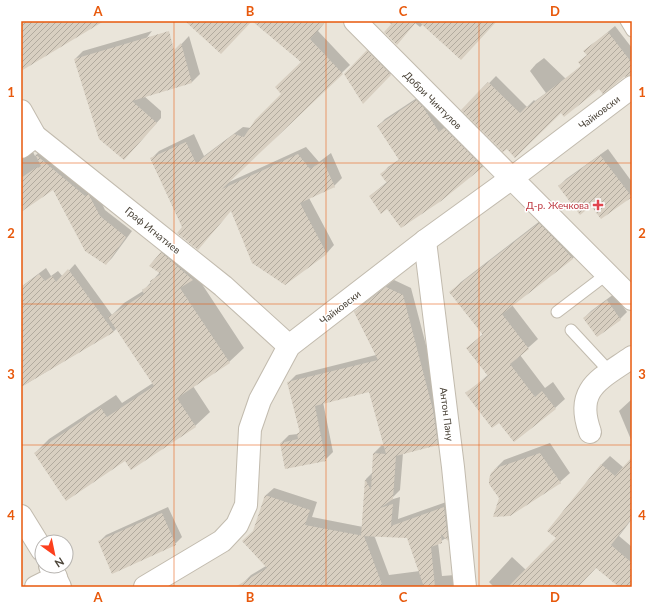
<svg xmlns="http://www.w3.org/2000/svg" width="653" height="608" viewBox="0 0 653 608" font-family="Lato,sans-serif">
<defs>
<pattern id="building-hatch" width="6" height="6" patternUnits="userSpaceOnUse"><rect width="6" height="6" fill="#d8cfc1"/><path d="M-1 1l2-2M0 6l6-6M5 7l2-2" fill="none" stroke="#b1aa9e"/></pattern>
</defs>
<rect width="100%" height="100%" fill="#f6f3ec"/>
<!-- residential -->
<path fill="#eae5da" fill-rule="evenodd" d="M 21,21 L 632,21 L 632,587 L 21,587 ZM 42,542 L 66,542 L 66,566 L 42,566 Z"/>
<!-- shadow -->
<g fill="#0003" fill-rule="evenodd">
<path d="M 253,21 L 326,21 L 318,31 L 350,65 L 227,183 L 306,147 L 319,162 L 331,153 L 342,178 L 334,186 L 309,198 L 334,245 L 326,254 L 232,210 L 183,227 L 151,159 L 159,151 L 194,134 L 204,156 L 243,127 L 251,128 L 283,94 L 302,62 Z"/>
<path d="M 388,21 L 496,21 L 423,24 L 420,27 L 415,23 L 397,44 L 392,25 Z"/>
<path d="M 615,26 L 632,48 L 632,74 L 624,76 L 599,88 L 561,112 L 515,156 L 463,110 L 496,76 L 527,107 L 534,100 L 535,101 L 546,93 L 530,71 L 536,64 L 544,58 L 566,79 L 582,65 L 588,55 L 585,51 Z"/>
<path d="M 152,31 L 124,67 L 144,84 L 189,36 L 200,74 L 192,82 L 144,96 L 161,111 L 161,118 L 124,159 L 75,59 L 83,51 Z"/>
<path d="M 374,44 L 397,67 L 370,96 L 367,51 Z"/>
<path d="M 423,94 L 489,160 L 483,167 L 387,208 L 370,196 L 387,182 L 382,174 L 388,167 L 400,159 L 378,126 L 385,119 Z"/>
<path d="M 42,149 L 95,189 L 105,210 L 132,231 L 112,258 L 106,264 L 54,188 L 21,211 L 21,151 L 29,154 L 33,152 L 35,156 Z"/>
<path d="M 608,149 L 632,182 L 632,195 L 631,196 L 591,205 L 559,186 L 566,179 Z"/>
<path d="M 549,214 L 582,249 L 572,259 L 512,305 L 538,339 L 520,355 L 545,388 L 553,382 L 565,399 L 555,408 L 500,421 L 467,393 L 488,375 L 467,348 L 483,334 L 451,292 L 461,282 Z"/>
<path d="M 176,239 L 196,275 L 244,348 L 229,362 L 193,386 L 210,412 L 195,426 L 131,469 L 126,460 L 35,453 L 49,439 L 116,395 L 122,403 L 153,383 L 117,328 L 114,331 L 21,387 L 21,287 L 46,268 L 51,276 L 58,271 L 63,277 L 75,264 L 112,315 L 124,303 L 143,291 L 160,272 L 161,253 Z"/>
<path d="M 394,280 L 411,288 L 441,402 L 445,436 L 437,444 L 403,453 L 400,490 L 390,500 L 400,497 L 398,519 L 452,500 L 455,532 L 448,540 L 446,538 L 438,543 L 442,576 L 455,575 L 456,587 L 246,587 L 243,583 L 251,575 L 266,566 L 254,530 L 266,495 L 274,488 L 317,502 L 312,517 L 363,527 L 366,479 L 373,472 L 374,453 L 382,445 L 384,446 L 370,391 L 323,402 L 333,452 L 325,460 L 281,443 L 289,435 L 298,434 L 300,431 L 288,383 L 296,375 L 376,355 L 355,312 L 363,304 ZM 374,535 L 408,537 L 420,571 L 389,575 Z"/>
<path d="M 614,294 L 627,312 L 620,319 L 597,336 L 584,318 L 591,311 Z"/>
<path d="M 632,399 L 632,442 L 619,411 Z"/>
<path d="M 550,443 L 570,473 L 560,482 L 507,516 L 494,516 L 500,498 L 494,470 L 504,460 Z"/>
<path d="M 610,456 L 624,468 L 632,465 L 632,519 L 619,536 L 632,547 L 632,587 L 620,587 L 596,567 L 577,587 L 494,587 L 489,582 L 512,557 L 526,570 L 558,538 L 601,465 Z"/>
<path d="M 168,507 L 182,537 L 175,544 L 99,542 L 106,535 Z"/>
</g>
<!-- building -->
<g fill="url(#building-hatch)">
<path d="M 21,21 L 104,21 L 21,71 Z"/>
<path d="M 185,21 L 326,21 L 310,39 L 343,74 L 222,189 L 298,154 L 310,169 L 323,161 L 335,187 L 300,203 L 327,254 L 285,285 L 252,263 L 231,211 L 198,250 L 177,233 L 182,227 L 150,158 L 186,142 L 196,163 L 234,134 L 244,137 L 255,120 L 281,94 L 275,87 L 301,62 L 252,21 L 221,54 Z"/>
<path d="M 394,21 L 417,21 L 397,45 L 384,32 Z"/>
<path d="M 418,21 L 497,21 L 461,60 Z"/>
<path d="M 169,31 L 174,50 L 181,43 L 192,83 L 132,101 L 157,123 L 124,160 L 99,139 L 74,59 Z"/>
<path d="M 608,32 L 632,63 L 632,75 L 624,77 L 603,94 L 599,89 L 564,117 L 561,113 L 515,158 L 507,149 L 503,152 L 461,110 L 488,82 L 520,113 L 527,106 L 528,107 L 581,66 L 578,62 L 587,55 L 583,51 Z"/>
<path d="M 367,50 L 391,75 L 363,104 L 344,74 Z"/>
<path d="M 416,100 L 423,107 L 439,132 L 444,128 L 483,167 L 441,201 L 401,228 L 387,209 L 381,214 L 369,196 L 387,183 L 380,174 L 399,160 L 377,126 Z"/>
<path d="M 35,154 L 85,196 L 88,194 L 89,195 L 100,216 L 126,237 L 106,265 L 85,251 L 53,190 L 21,212 L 21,178 L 37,167 L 38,168 L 41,166 Z"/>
<path d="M 600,155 L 632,197 L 601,219 L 591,206 L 580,215 L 558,186 Z"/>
<path d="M 539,223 L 565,250 L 573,259 L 502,314 L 529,349 L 510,364 L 535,397 L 542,391 L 556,409 L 514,442 L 499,423 L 492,428 L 465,393 L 488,376 L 466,348 L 483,335 L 449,292 Z"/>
<path d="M 161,252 L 193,280 L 180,288 L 230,363 L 177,398 L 196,427 L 131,470 L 125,461 L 66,501 L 34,453 L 101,408 L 107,417 L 154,386 L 108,317 L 144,294 L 142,290 L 151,284 L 150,281 L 161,274 L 149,266 Z"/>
<path d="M 68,269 L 114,332 L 21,387 L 21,287 L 39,274 L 45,281 L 52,276 L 56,282 Z"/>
<path d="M 386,287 L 403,295 L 433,410 L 438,445 L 396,456 L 393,499 L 380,508 L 393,504 L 391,526 L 444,507 L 448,541 L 441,534 L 442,543 L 431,547 L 435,587 L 424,587 L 407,538 L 361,536 L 365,479 L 371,490 L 373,453 L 386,454 L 369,392 L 315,406 L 326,461 L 285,469 L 280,443 L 298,439 L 297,433 L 300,433 L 287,382 L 378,360 L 354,312 Z"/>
<path d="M 607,300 L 621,320 L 597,337 L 583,318 Z"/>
<path d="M 540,453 L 561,483 L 510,516 L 493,517 L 499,498 L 489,484 L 489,479 L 491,473 L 496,468 Z"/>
<path d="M 632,457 L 632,518 L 611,545 L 632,563 L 632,587 L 619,587 L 596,568 L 578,587 L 508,587 L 556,538 L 547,531 L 601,464 L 615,476 Z"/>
<path d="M 265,495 L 310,510 L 305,525 L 364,536 L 383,587 L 235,587 L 267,568 L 242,541 L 253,531 Z"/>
<path d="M 162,513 L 176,545 L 112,574 L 98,541 Z"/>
</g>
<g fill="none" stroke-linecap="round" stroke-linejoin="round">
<defs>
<g id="service">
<path d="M 626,21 L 632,31"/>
<path d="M 557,312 L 607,274"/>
<path d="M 571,330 L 610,372"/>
</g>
<g id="minor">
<path d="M 355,21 L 632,299"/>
<path d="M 21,111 L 35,136 L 223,286 L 289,346"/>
<path d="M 21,147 L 35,136"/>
<path d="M 425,241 L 453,467 L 465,587"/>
<path d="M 590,432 C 574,388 601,379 632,357"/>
<path d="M 21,516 L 42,550"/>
<path d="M 50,566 L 60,587"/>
<path d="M 36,587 L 56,577"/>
<path d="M 145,587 L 222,541 L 237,525 L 246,505 L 250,429 L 260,400 L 289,346 L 425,241 L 512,178 L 632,87"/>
</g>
</defs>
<!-- service casing -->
<use href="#service" stroke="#c2bbae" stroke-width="13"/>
<!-- minor casing -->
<use href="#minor" stroke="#c2bbae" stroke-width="24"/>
<!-- service -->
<use href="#service" stroke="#fff" stroke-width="11"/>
<!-- minor -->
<use href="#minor" stroke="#fff" stroke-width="22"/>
</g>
<!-- grid -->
<path fill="none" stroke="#e8590c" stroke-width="1" stroke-opacity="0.55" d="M 174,21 L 174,587M 326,21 L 326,587M 479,21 L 479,587M 21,163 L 632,163M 21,304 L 632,304M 21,445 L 632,445"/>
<!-- markers -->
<path fill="#e0444e" stroke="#fff" stroke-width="1.5" d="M596 199h4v4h4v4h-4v4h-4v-4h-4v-4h4z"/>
<g text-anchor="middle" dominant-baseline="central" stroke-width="3" stroke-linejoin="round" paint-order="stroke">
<!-- street labels -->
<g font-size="10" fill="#4b4439" stroke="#fff">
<text transform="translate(433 100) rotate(45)">Добри Чинтулов</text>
<text transform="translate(599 112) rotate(-37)">Чайковски</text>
<text transform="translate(153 230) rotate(39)">Граф Игнатиев</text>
<text transform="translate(340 307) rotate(-38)">Чайковски</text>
<text transform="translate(447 414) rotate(83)">Антон Пану</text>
</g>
<!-- health labels -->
<g font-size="10" fill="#be3a42" stroke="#fff" text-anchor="end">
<text x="589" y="205">Д-р. Жечкова</text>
</g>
</g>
<!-- border -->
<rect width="653" height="608" fill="none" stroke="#ffffff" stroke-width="44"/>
<!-- north arrow -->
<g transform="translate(54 554) rotate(147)"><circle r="19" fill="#ffffff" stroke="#b7b4b0"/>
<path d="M0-3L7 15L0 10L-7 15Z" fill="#fc3f1d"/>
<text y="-6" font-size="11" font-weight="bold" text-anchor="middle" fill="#4b4439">N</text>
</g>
<rect x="22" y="22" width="609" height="564" fill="none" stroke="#e8590c" stroke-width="1.5"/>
<g font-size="13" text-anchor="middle" font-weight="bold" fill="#e8590c">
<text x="98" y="16">A</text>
<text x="250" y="16">B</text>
<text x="403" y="16">C</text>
<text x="555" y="16">D</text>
<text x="11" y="97">1</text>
<text x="642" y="97">1</text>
<text x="11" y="238">2</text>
<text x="642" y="238">2</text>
<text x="11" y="379">3</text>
<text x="642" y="379">3</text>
<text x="11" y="520">4</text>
<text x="642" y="520">4</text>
<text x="98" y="602">A</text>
<text x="250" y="602">B</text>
<text x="403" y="602">C</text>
<text x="555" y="602">D</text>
</g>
</svg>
